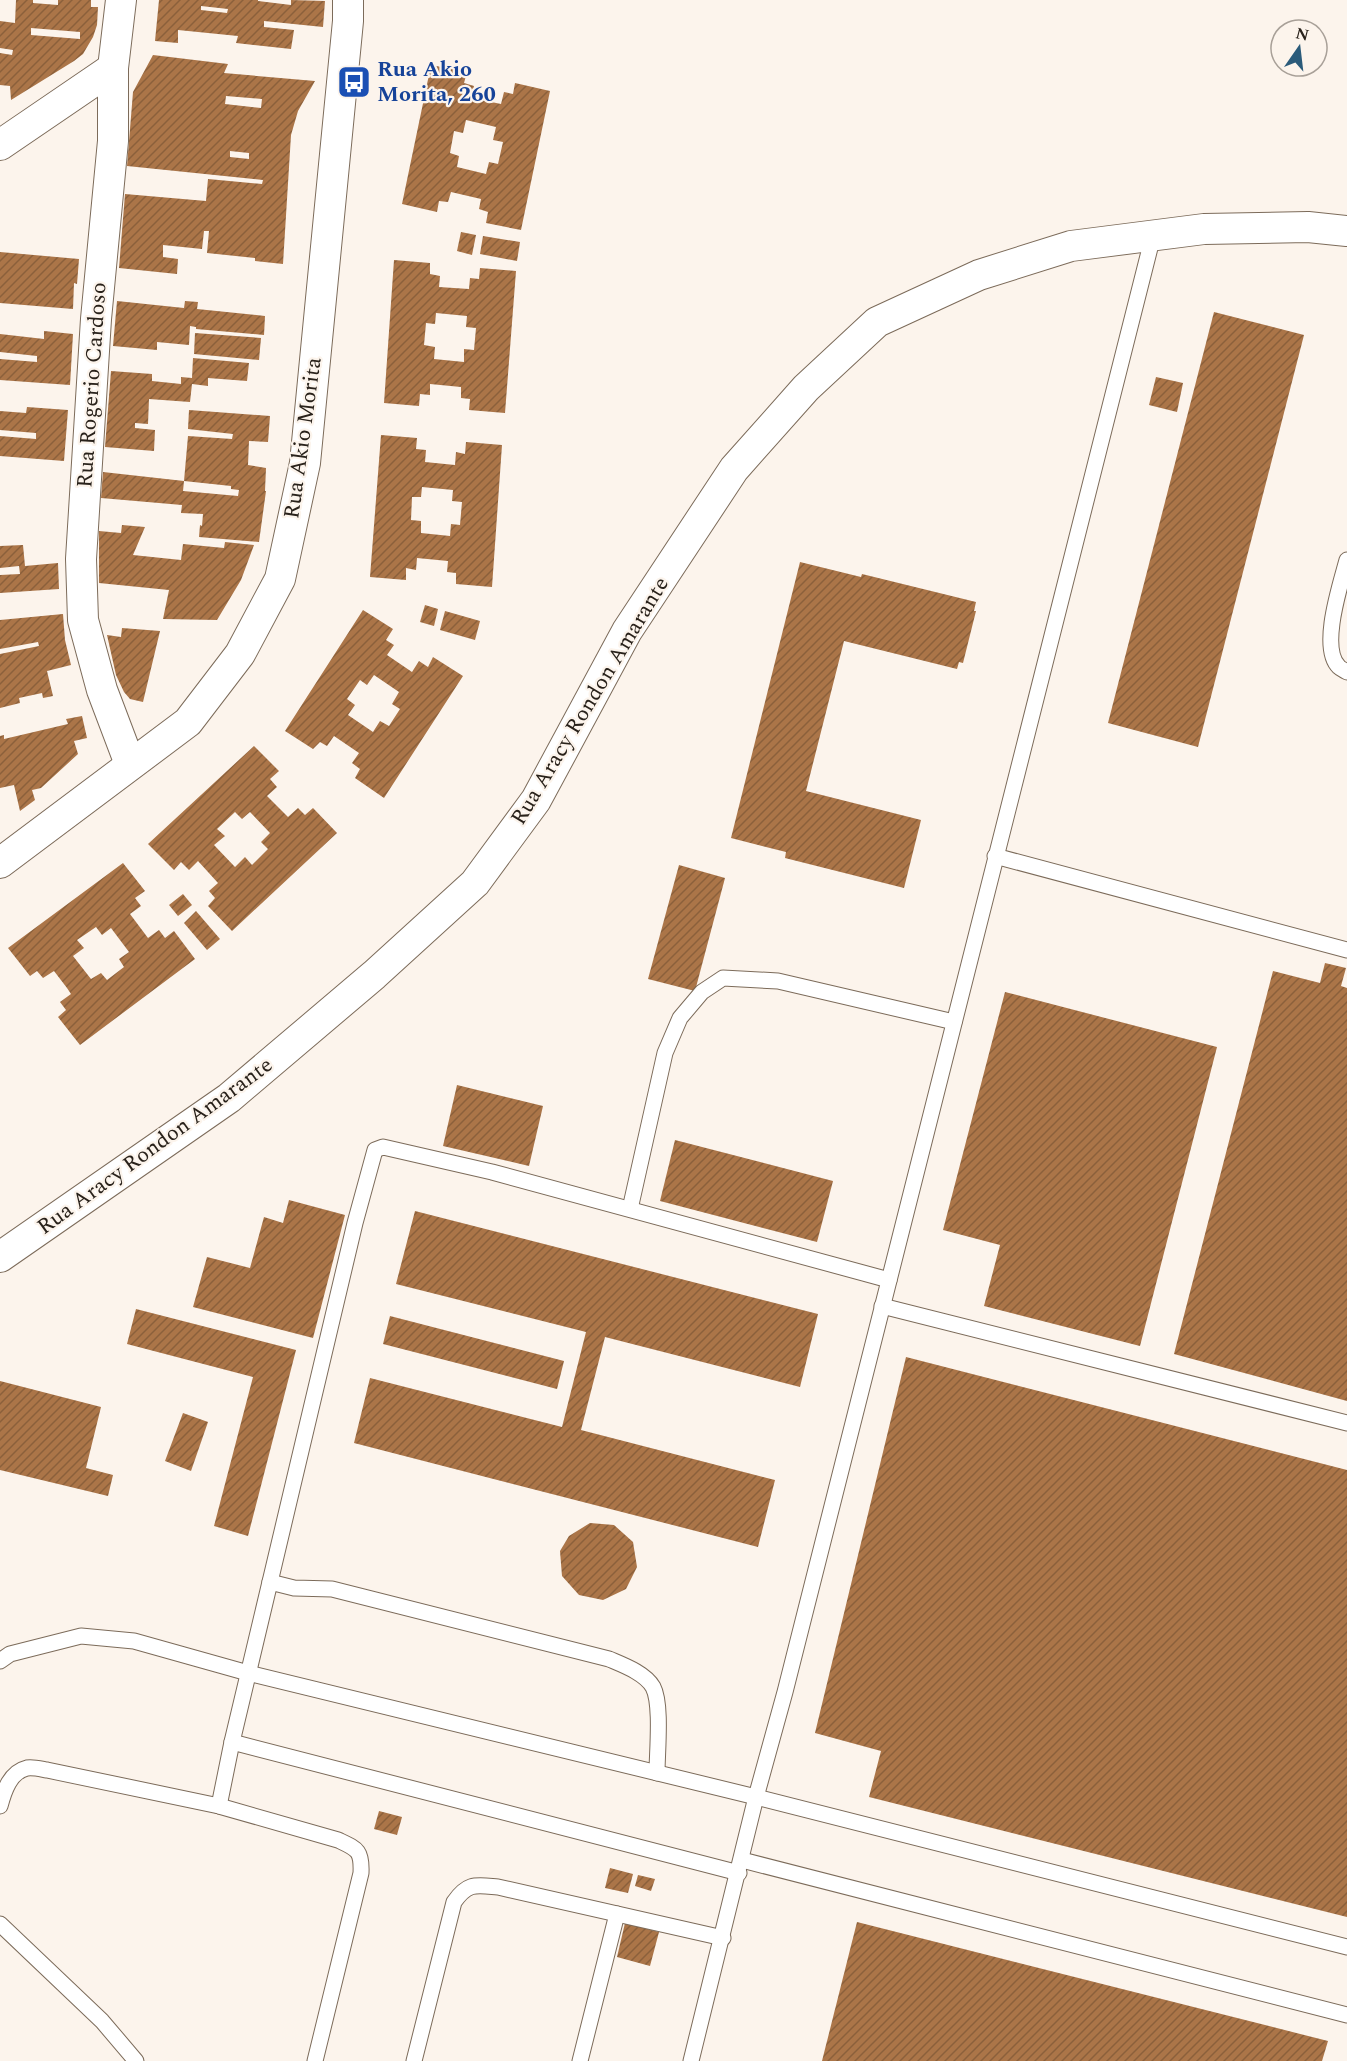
<svg xmlns="http://www.w3.org/2000/svg" width="1347" height="2061" viewBox="0 0 1347 2061" font-family="Spectral,serif">
<defs>
<pattern id="building-hatch" width="6" height="6" patternUnits="userSpaceOnUse" patternTransform="scale(1.5)"><rect width="6" height="6" fill="#ab7548"/><path d="M-1 1l2-2M0 6l6-6M5 7l2-2" fill="none" stroke="#8b603b"/></pattern>
</defs>
<rect width="100%" height="100%" fill="#fcf4ec"/>
<!-- building -->
<g fill="url(#building-hatch)" fill-rule="evenodd">
<path d="M 16,0 L 33,0 L 33,3 L 58,5 L 58,0 L 91,0 L 91,7 L 98,7 L 97,25 L 93,37 L 83,54 L 74,61 L 11,100 L 10,86 L 0,85 L 0,53 L 12,55 L 13,50 L 0,48 L 0,21 L 15,23 ZM 31,28 L 80,32 L 80,39 L 31,35 Z"/>
<path d="M 159,0 L 258,0 L 258,1 L 291,5 L 291,0 L 325,1 L 323,27 L 264,21 L 264,27 L 294,30 L 291,49 L 236,43 L 238,36 L 178,30 L 178,43 L 155,41 ZM 201,6 L 228,9 L 227,13 L 201,10 Z"/>
<path d="M 153,55 L 228,64 L 224,73 L 315,81 L 298,111 L 291,135 L 283,264 L 255,261 L 255,258 L 207,253 L 209,231 L 204,231 L 202,249 L 163,245 L 163,257 L 178,259 L 177,274 L 119,268 L 125,194 L 206,201 L 208,179 L 262,184 L 263,180 L 127,166 L 133,92 ZM 226,96 L 262,99 L 261,108 L 225,104 ZM 230,151 L 249,153 L 249,159 L 230,157 Z"/>
<path d="M 431,65 L 467,72 L 464,83 L 474,86 L 472,98 L 501,104 L 504,92 L 513,94 L 515,83 L 550,91 L 521,230 L 486,223 L 488,212 L 479,209 L 481,199 L 451,192 L 448,202 L 439,201 L 437,212 L 402,204 ZM 466,120 L 496,127 L 493,140 L 503,142 L 498,164 L 489,162 L 486,174 L 457,167 L 459,156 L 450,153 L 454,131 L 463,133 Z"/>
<path d="M 461,232 L 476,235 L 472,255 L 457,251 Z"/>
<path d="M 483,236 L 520,242 L 517,261 L 480,254 Z"/>
<path d="M 0,252 L 79,259 L 77,284 L 74,283 L 73,309 L 0,303 Z"/>
<path d="M 394,260 L 430,263 L 430,274 L 440,276 L 439,287 L 469,289 L 470,278 L 479,279 L 480,268 L 516,271 L 505,413 L 469,410 L 470,399 L 461,398 L 461,387 L 430,384 L 430,395 L 420,394 L 419,406 L 384,403 ZM 436,313 L 467,316 L 466,327 L 476,328 L 474,350 L 464,349 L 464,362 L 434,359 L 435,347 L 424,345 L 426,323 L 435,324 Z"/>
<path d="M 117,301 L 184,308 L 185,301 L 198,302 L 197,309 L 265,316 L 264,335 L 196,329 L 196,327 L 190,326 L 189,345 L 157,342 L 157,350 L 113,346 Z"/>
<path d="M 1214,312 L 1304,335 L 1198,747 L 1108,723 Z"/>
<path d="M 44,331 L 73,334 L 70,385 L 0,380 L 0,359 L 37,362 L 37,356 L 0,352 L 0,334 L 44,339 Z"/>
<path d="M 195,333 L 261,338 L 259,360 L 194,354 Z"/>
<path d="M 193,358 L 249,363 L 247,381 L 208,378 L 208,386 L 192,384 L 190,402 L 149,399 L 148,424 L 135,423 L 135,428 L 155,430 L 154,451 L 105,447 L 111,371 L 152,374 L 152,381 L 181,384 L 181,377 L 192,378 Z"/>
<path d="M 1156,377 L 1183,383 L 1177,412 L 1149,405 Z"/>
<path d="M 27,407 L 68,410 L 64,461 L 0,456 L 0,436 L 36,439 L 36,433 L 0,430 L 0,411 L 26,413 Z"/>
<path d="M 189,410 L 270,416 L 268,442 L 249,441 L 248,465 L 266,468 L 265,491 L 266,491 L 259,542 L 199,537 L 200,525 L 202,526 L 203,514 L 181,513 L 182,505 L 101,498 L 103,472 L 184,481 L 183,491 L 238,496 L 239,490 L 231,489 L 231,486 L 184,481 L 188,436 L 232,439 L 233,434 L 188,429 Z"/>
<path d="M 381,435 L 417,438 L 416,449 L 426,450 L 425,462 L 455,465 L 456,452 L 465,454 L 466,442 L 502,445 L 492,587 L 456,584 L 456,573 L 447,572 L 448,561 L 417,558 L 416,570 L 406,568 L 406,580 L 370,577 ZM 422,487 L 453,490 L 452,501 L 462,502 L 460,525 L 451,524 L 450,536 L 421,533 L 421,521 L 411,520 L 412,497 L 421,497 Z"/>
<path d="M 122,525 L 145,527 L 133,555 L 181,560 L 183,544 L 224,548 L 225,542 L 254,545 L 241,580 L 217,620 L 163,619 L 169,590 L 99,583 L 99,531 L 121,533 Z"/>
<path d="M 23,545 L 25,566 L 58,563 L 59,589 L 0,593 L 0,575 L 20,574 L 19,566 L 0,568 L 0,546 Z"/>
<path d="M 800,562 L 861,577 L 862,574 L 976,602 L 974,611 L 976,611 L 963,663 L 959,662 L 957,669 L 844,641 L 806,791 L 921,820 L 904,888 L 785,858 L 786,852 L 731,838 Z"/>
<path d="M 425,605 L 438,609 L 434,626 L 420,622 Z"/>
<path d="M 363,610 L 393,629 L 386,640 L 394,645 L 387,655 L 412,672 L 419,661 L 428,667 L 433,657 L 463,676 L 384,798 L 355,778 L 360,769 L 352,763 L 359,753 L 334,736 L 327,746 L 320,742 L 313,749 L 285,731 ZM 374,675 L 399,692 L 392,704 L 400,709 L 389,726 L 380,721 L 373,732 L 348,715 L 355,705 L 347,699 L 360,680 L 367,685 Z"/>
<path d="M 445,611 L 480,621 L 475,640 L 440,630 Z"/>
<path d="M 63,614 L 65,640 L 71,665 L 47,671 L 53,696 L 43,698 L 42,693 L 19,698 L 20,703 L 0,708 L 0,654 L 39,646 L 38,642 L 0,649 L 0,620 Z"/>
<path d="M 122,628 L 160,631 L 143,702 L 130,699 L 124,692 L 116,675 L 107,635 L 121,637 Z"/>
<path d="M 82,716 L 87,738 L 74,741 L 78,754 L 41,788 L 32,790 L 35,800 L 20,811 L 14,785 L 0,788 L 0,736 L 4,735 L 4,739 L 68,724 L 66,719 Z"/>
<path d="M 254,746 L 279,771 L 270,779 L 277,787 L 267,796 L 288,817 L 298,808 L 305,815 L 313,808 L 337,833 L 232,931 L 208,906 L 215,898 L 209,891 L 218,883 L 198,861 L 189,870 L 181,862 L 174,870 L 148,844 ZM 235,812 L 242,819 L 250,812 L 270,833 L 261,842 L 268,849 L 252,865 L 245,857 L 235,867 L 214,845 L 225,836 L 217,829 Z"/>
<path d="M 123,863 L 145,891 L 135,898 L 141,906 L 130,914 L 148,938 L 159,930 L 165,938 L 174,931 L 195,959 L 80,1045 L 58,1017 L 66,1010 L 60,1002 L 71,994 L 67,988 L 54,971 L 43,978 L 37,971 L 30,976 L 8,948 ZM 96,927 L 102,935 L 111,928 L 129,952 L 119,959 L 124,967 L 107,980 L 101,973 L 91,979 L 73,956 L 84,948 L 77,940 Z"/>
<path d="M 679,865 L 725,878 L 695,991 L 648,979 Z"/>
<path d="M 183,894 L 192,905 L 178,916 L 169,905 Z"/>
<path d="M 196,911 L 220,939 L 207,950 L 184,923 Z"/>
<path d="M 1325,963 L 1346,968 L 1341,986 L 1347,988 L 1347,1401 L 1174,1354 L 1273,971 L 1320,983 Z"/>
<path d="M 1005,992 L 1217,1047 L 1140,1346 L 984,1306 L 1000,1245 L 943,1230 Z"/>
<path d="M 457,1085 L 543,1106 L 529,1166 L 443,1146 Z"/>
<path d="M 675,1140 L 833,1181 L 817,1242 L 660,1201 Z"/>
<path d="M 289,1200 L 345,1215 L 313,1338 L 193,1307 L 207,1257 L 250,1268 L 264,1217 L 283,1223 Z"/>
<path d="M 415,1211 L 818,1314 L 800,1387 L 605,1337 L 581,1430 L 775,1480 L 758,1547 L 354,1443 L 370,1378 L 562,1427 L 586,1332 L 396,1284 Z"/>
<path d="M 136,1309 L 296,1350 L 248,1536 L 214,1526 L 253,1377 L 127,1344 Z"/>
<path d="M 390,1316 L 564,1361 L 557,1389 L 383,1344 Z"/>
<path d="M 906,1357 L 1347,1470 L 1347,1917 L 869,1797 L 881,1751 L 815,1733 Z"/>
<path d="M 0,1381 L 101,1407 L 86,1468 L 113,1475 L 108,1496 L 0,1470 Z"/>
<path d="M 183,1413 L 208,1422 L 191,1471 L 165,1461 Z"/>
<path d="M 590,1523 L 614,1525 L 633,1542 L 637,1567 L 626,1589 L 603,1600 L 579,1595 L 562,1576 L 560,1551 L 569,1536 Z"/>
<path d="M 379,1811 L 402,1817 L 397,1835 L 374,1829 Z"/>
<path d="M 610,1868 L 633,1874 L 628,1893 L 605,1888 Z"/>
<path d="M 638,1875 L 655,1879 L 651,1891 L 635,1886 Z"/>
<path d="M 857,1922 L 1328,2041 L 1322,2061 L 822,2061 Z"/>
<path d="M 625,1923 L 659,1932 L 650,1966 L 617,1957 Z"/>
</g>
<g fill="none" stroke-linecap="round" stroke-linejoin="round">
<defs>
<g id="service">
<path d="M 1347,560 C 1341,583 1319,648 1339,667 C 1341,669 1344,670 1347,672"/>
<path d="M 995,856 L 1347,950"/>
<path d="M 630,1209 L 665,1053 L 680,1018 L 702,992 L 723,978 L 778,981 L 954,1022"/>
<path d="M 882,1306 L 1347,1423"/>
<path d="M 270,1582 L 355,1223 L 375,1150 L 383,1147 L 492,1172 L 889,1280"/>
<path d="M 0,1661 L 10,1654 L 81,1636 L 134,1641 L 248,1673 L 756,1797 L 1347,1947"/>
<path d="M 232,1742 L 739,1873"/>
<path d="M 0,1806 C 4,1791 10,1772 27,1768 C 33,1767 41,1769 47,1770 L 219,1806 L 338,1840 C 357,1849 362,1850 361,1873 L 315,2061"/>
<path d="M 219,1806 L 232,1742 L 270,1582 L 294,1588 L 332,1589 L 609,1659 C 623,1665 645,1673 653,1687 C 662,1704 657,1752 657,1773"/>
<path d="M 742,1860 L 1347,2015"/>
<path d="M 0,1924 L 102,2021 L 136,2061"/>
<path d="M 414,2061 L 454,1902 C 468,1882 476,1885 498,1887 L 723,1938"/>
<path d="M 580,2061 L 617,1914"/>
<path d="M 691,2061 L 756,1797 L 785,1692 L 1153,236"/>
</g>
<g id="minor">
<path d="M 121,0 L 113,68 L 113,141 L 96,319 L 81,559 L 83,620 L 102,690 L 130,764"/>
<path d="M 0,145 L 113,68"/>
<path d="M 0,863 L 188,722 L 240,654 L 280,579 L 305,463 L 348,21 L 348,0"/>
<path d="M 0,1257 L 229,1098 L 374,975 L 475,883 L 536,800 L 627,631 L 734,469 L 806,388 L 877,322 L 979,275 L 1071,246 L 1204,229 L 1308,227 L 1347,231"/>
</g>
</defs>
<!-- service casing -->
<use href="#service" stroke="#7c6b5a" stroke-width="17"/>
<!-- minor casing -->
<use href="#minor" stroke="#7c6b5a" stroke-width="32"/>
<!-- service -->
<use href="#service" stroke="#fff" stroke-width="15"/>
<!-- minor -->
<use href="#minor" stroke="#fff" stroke-width="30"/>
</g>
<!-- icons -->
<defs>
<symbol id="bus-square" viewBox="-11 -11 22 22"><rect x="-9" y="-9" width="18" height="18" rx="4" fill="#1a4fb4" stroke="#fcf4ec"/><path d="M-5-6H5V4H4V6H2V4H-2V6H-4V4H-5ZM-3.5-4V0h7V-4ZM-3.5 1.2v1.5H-2V1.2ZM2 1.2v1.5H3.5V1.2Z" fill="#fff"/></symbol>
</defs>
<g fill-rule="evenodd">
<use href="#bus-square" x="335" y="63" width="38" height="38"/>
</g>
<g text-anchor="middle" dominant-baseline="central" stroke-width="4.5" stroke-linejoin="round" paint-order="stroke">
<!-- transit labels -->
<g font-size="22" font-weight="bold" fill="#164399" stroke="#fcf4ec" text-anchor="start">
<text x="377" y="69">Rua Akio<tspan x="377" dy="25">Morita, 260</tspan></text>
</g>
<!-- street labels -->
<g font-size="22" fill="#29221b" stroke="#fcf4ec">
<text transform="translate(92 385) rotate(-86)">Rua Rogerio Cardoso</text>
<text transform="translate(303 438) rotate(-82)">Rua Akio Morita</text>
<text transform="translate(590 701) rotate(-59)">Rua Aracy Rondon Amarante</text>
<text transform="translate(155 1146) rotate(-36)">Rua Aracy Rondon Amarante</text>
</g>
</g>
<!-- north arrow -->
<g transform="translate(1299 48) rotate(14)"><circle r="28" fill="#fcf4ec" stroke="#a8a098" stroke-width="1.5"/>
<path d="M0-4.5L10 22L0 15L-10 22Z" fill="#2b5b7a"/>
<text y="-9" font-size="16" font-weight="bold" text-anchor="middle" fill="#29221b">N</text>
</g>
</svg>
